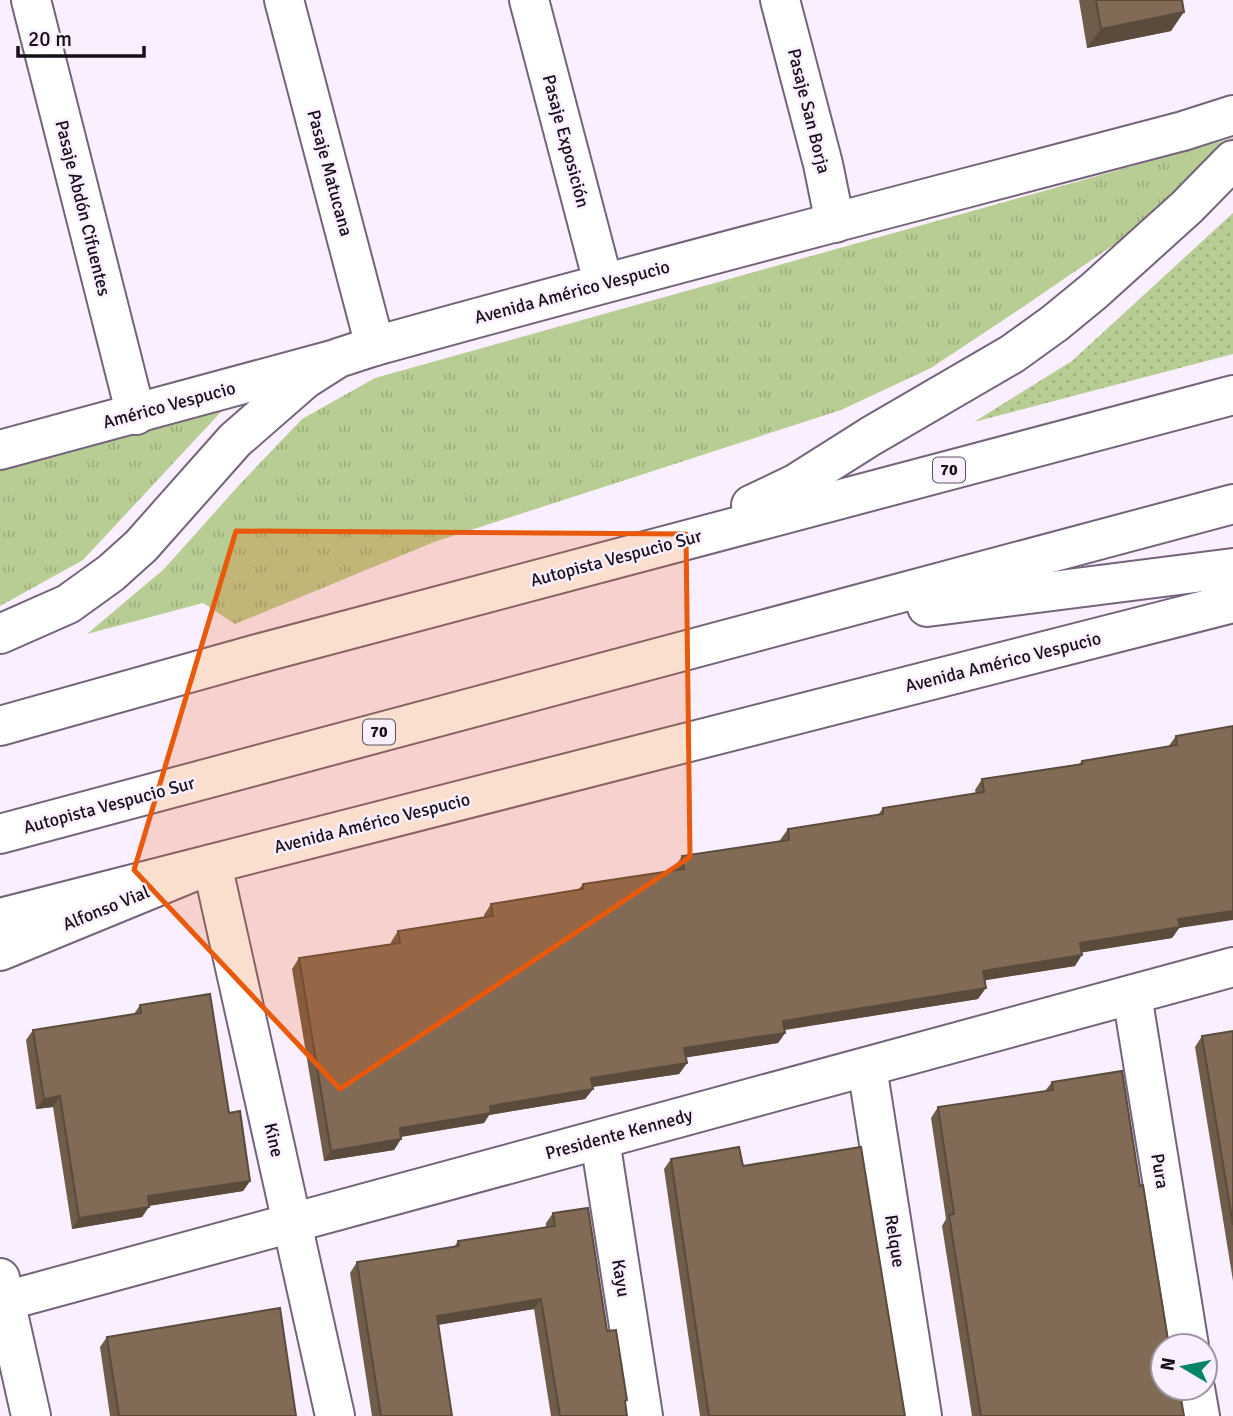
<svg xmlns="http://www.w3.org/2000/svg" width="1233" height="1416" viewBox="0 0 1233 1416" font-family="Signika,sans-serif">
<defs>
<pattern id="grass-tufts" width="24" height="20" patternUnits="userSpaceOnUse" patternTransform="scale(1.75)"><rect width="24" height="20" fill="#b8cd93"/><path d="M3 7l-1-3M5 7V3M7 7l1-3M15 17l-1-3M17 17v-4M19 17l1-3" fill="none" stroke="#9daf7e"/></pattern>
<pattern id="park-dots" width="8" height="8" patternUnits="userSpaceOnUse" patternTransform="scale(1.75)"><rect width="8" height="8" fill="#b8cd93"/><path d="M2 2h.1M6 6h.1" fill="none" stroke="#9daf7e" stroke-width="1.8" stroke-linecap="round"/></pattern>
</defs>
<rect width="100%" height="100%" fill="#faefff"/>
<!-- grass -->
<g fill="url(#grass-tufts)">
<path d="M 1233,138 L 1233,149 L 1134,231 L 1020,309 L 931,368 L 841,410 L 434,542 L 235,624 L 203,603 L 87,634 L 164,569 L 241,483 L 302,419 L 375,378 Z"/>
<path d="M 233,399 L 83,560 L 0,606 L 0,468 Z"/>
</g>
<!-- park -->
<path fill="url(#park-dots)" d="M 1233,213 L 1233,354 L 974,422 L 1072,361 Z"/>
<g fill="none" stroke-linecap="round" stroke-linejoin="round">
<defs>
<g id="minor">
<path d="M 31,0 L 136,415"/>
<path d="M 284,0 L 375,346"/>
<path d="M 529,0 L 603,282"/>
<path d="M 780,0 L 823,164 L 835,223"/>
<path d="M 0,450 L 332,360"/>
<path d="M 0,951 L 212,864 L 335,1416"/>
<path d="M 1132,995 L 1189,1346"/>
<path d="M 867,1067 L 922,1416"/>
<path d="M 600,1140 L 643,1416"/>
<path d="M 0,1278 L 31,1416"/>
<path d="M 5,1301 L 1233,967"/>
<path d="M 1195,1388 L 1200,1416"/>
</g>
<g id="major">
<path d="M 0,634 L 68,604 L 111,573 L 141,546 L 235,440 L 305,379 L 338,358 L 375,346 C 644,271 914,202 1183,131 L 1233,115"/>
<path d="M 0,918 L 1233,603"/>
</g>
<g id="highway">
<path d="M 751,505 L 795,484 L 871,436 L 1012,354 L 1055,323 L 1094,291 L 1187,207 L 1233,160"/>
<path d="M 927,607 L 1233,568"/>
<path d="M 0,726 L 257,654 L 1233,395"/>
<path d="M 0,834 L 1233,504"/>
</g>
</defs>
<!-- minor casing -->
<use href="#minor" stroke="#74647b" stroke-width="42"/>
<!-- major casing -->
<use href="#major" stroke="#74647b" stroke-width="42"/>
<!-- highway casing -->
<use href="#highway" stroke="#74647b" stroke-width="42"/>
<!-- minor -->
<use href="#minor" stroke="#fff" stroke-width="38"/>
<!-- major -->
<use href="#major" stroke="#fff" stroke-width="38"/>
<!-- highway -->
<use href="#highway" stroke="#fff" stroke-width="38"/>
</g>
<!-- wall -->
<g fill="#6f5c4b">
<path d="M 1079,0 L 1182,0 L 1171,31 L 1087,48 Z"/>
<path d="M 1233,726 L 1179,928 L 1172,938 L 1081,952 L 1075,966 L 984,980 L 978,999 L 785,1030 L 785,1033 L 778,1043 L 686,1057 L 687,1063 L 679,1074 L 593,1087 L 593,1089 L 585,1099 L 489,1115 L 484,1123 L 401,1137 L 401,1139 L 394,1150 L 324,1161 L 292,969 L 299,958 L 391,944 L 391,942 L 398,931 L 484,918 L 484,915 L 491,904 L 578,890 L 583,884 L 675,870 L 675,867 L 682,856 L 780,841 L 780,840 L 788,829 L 878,815 L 883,808 L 976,794 L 975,790 L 982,779 L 1079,764 L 1082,761 L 1168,747 L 1176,736 Z"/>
<path d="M 140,1005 L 229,1113 L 250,1181 L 243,1191 L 149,1206 L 142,1217 L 72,1229 L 53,1107 L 36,1109 L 26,1040 L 33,1030 L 134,1014 Z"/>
<path d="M 1233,1031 L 1233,1281 L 1195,1047 L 1202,1036 Z"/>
<path d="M 1052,1082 L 1163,1346 L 1184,1416 L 972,1416 L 942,1226 L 946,1219 L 931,1118 L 938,1107 L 1045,1091 Z"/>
<path d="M 671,1159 L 743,1166 L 905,1416 L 700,1416 L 664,1169 Z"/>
<path d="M 553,1213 L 607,1331 L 625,1403 L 627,1416 L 551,1416 L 534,1309 L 438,1325 L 452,1416 L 372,1416 L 350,1273 L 357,1262 L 454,1247 L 458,1241 L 546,1227 L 546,1223 Z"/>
<path d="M 107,1337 L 296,1416 L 110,1416 L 100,1347 Z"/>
</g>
<!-- shaded-wall -->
<g fill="#5a4b3d">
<path d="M 1184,12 L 1171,31 L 1087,48 L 1101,29 Z"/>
<path d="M 1233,911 L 1233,920 L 1179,928 L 1172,938 L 1073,954 L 1080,943 L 1178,919 Z"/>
<path d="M 1082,955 L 1075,966 L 975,982 L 983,971 Z"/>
<path d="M 986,988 L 978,999 L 776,1031 L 783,1021 Z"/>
<path d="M 785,1033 L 778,1043 L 677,1059 L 684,1048 Z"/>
<path d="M 687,1063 L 679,1074 L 584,1088 L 591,1078 Z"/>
<path d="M 593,1089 L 585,1099 L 489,1115 L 484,1123 L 392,1138 L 400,1128 L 490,1106 Z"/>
<path d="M 60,1096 L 53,1107 L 36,1109 L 44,1099 Z"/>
<path d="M 401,1139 L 394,1150 L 324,1161 L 331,1151 Z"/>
<path d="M 250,1181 L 243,1191 L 140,1207 L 148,1196 Z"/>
<path d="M 149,1207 L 142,1217 L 72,1229 L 79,1218 Z"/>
<path d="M 541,1299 L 534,1309 L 430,1326 L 437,1316 Z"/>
</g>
<!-- building -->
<g fill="#816b57" stroke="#5a4b3d" stroke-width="2">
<path d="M 1096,0 L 1182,0 L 1184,12 L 1101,29 Z"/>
<path d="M 1233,726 L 1233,911 L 1178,919 L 1180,927 L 1080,943 L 1082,955 L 983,971 L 986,988 L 783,1021 L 785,1033 L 684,1048 L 687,1063 L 591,1078 L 593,1089 L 490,1106 L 491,1113 L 400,1128 L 401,1139 L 331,1151 L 299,958 L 400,943 L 398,931 L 493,916 L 491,904 L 583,889 L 583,884 L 684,869 L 682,856 L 789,840 L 788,829 L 883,814 L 883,808 L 984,792 L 982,779 L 1083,764 L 1082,761 L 1177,745 L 1176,736 Z"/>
<path d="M 210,994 L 229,1113 L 240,1111 L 250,1181 L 148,1196 L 149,1207 L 79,1218 L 60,1096 L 44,1099 L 33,1030 L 141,1013 L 140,1005 Z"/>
<path d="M 1233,1031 L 1233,1225 L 1202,1036 Z"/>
<path d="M 1122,1071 L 1140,1186 L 1143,1185 L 1169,1346 L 1163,1346 L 1163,1388 L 1176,1388 L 1177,1393 L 1180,1393 L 1184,1416 L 981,1416 L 949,1215 L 954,1214 L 938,1107 L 1053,1090 L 1052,1082 Z"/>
<path d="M 739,1147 L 743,1166 L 861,1147 L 905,1416 L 709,1416 L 671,1159 Z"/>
<path d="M 588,1208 L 607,1331 L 616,1330 L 627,1400 L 625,1401 L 627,1416 L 560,1416 L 541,1299 L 437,1316 L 452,1416 L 381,1416 L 357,1262 L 459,1246 L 458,1241 L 555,1226 L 553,1213 Z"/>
<path d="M 280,1308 L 296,1416 L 119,1416 L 107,1337 Z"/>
</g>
<!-- marked area -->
<path fill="#e8590c" fill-opacity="0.2" stroke="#e8590c" stroke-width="5" stroke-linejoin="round" d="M 236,531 L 686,534 L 690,857 L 340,1089 L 134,870 Z"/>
<g text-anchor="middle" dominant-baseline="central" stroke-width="5" stroke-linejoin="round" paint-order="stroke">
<!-- shield labels -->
<g fill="#faefff" stroke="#5a525d" stroke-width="2">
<rect x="933" y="457.5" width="32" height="25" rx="5"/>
<rect x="363" y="719.5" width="32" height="25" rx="5"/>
</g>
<g font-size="16" font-weight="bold" fill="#160f18">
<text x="949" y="470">70</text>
<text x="379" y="732">70</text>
</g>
<!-- street labels -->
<g font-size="18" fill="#160f18" stroke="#faefff">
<text transform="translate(809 111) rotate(76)">Pasaje San Borja</text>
<text transform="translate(566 141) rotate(75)">Pasaje Exposición</text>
<text transform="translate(330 173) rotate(75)">Pasaje Matucana</text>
<text transform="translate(83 208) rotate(76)">Pasaje Abdón Cifuentes</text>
<text transform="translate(572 292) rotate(-15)">Avenida Américo Vespucio</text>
<text transform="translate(169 405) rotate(-15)">Américo Vespucio</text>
<text transform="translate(616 558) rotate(-15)">Autopista Vespucio Sur</text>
<text transform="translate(1003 662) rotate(-14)">Avenida Américo Vespucio</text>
<text transform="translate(109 805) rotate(-15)">Autopista Vespucio Sur</text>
<text transform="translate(372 823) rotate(-14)">Avenida Américo Vespucio</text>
<text transform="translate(106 908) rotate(-22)">Alfonso Vial</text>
<text transform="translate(619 1134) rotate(-15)">Presidente Kennedy</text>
<text transform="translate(274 1140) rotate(77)">Kine</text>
<text transform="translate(1160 1171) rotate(81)">Pura</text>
<text transform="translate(895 1241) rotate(81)">Relque</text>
<text transform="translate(621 1278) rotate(81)">Kayu</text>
</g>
</g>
<!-- north arrow -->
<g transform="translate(1184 1367) rotate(280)"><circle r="33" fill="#faefff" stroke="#9f95a3" stroke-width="2"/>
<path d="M0-5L12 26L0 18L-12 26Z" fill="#048567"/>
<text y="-10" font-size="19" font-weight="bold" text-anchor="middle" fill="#160f18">N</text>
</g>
<!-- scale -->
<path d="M18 46v10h126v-10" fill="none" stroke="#160f18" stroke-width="3.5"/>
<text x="28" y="46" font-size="21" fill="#160f18" stroke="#faefff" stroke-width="5" paint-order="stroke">20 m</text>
</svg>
